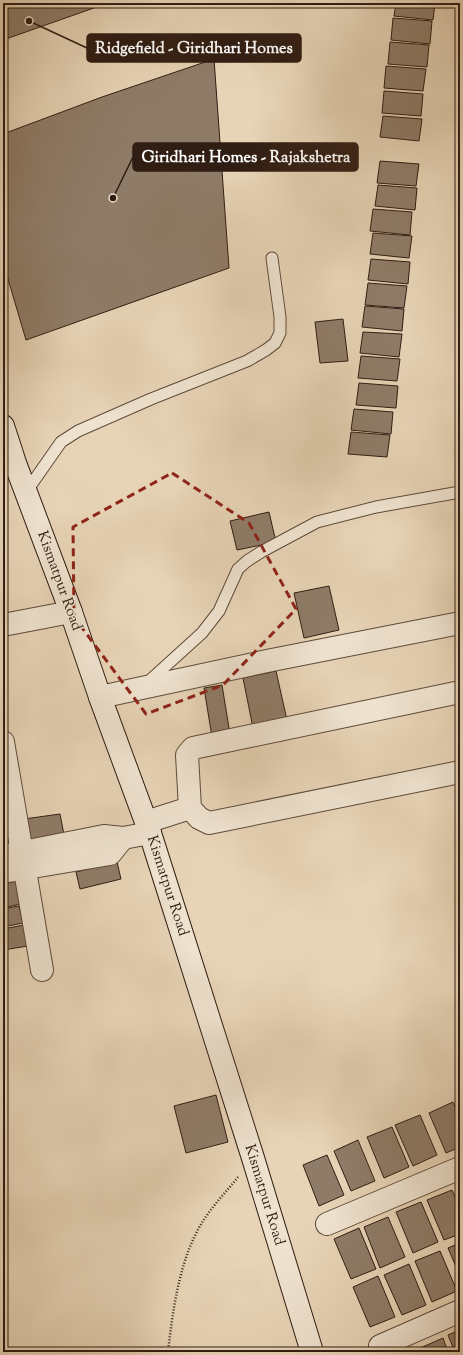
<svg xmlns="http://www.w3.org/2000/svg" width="463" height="1355" viewBox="0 0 463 1355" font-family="'Sorts Mill Goudy',serif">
<rect width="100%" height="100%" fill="#e7d4b6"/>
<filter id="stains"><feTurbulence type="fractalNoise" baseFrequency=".005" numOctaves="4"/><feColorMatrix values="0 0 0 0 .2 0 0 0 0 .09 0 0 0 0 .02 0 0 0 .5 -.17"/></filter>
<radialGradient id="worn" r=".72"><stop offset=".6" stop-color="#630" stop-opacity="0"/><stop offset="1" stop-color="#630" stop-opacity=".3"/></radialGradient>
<!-- building -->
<g fill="#8f7c68" stroke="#301d13">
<path d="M 3,3 L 108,3 L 3,40 Z"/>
<path d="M 396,3 L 435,3 L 433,20 L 394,16 Z"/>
<path d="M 393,18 L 432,21 L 430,44 L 391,40 Z"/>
<path d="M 390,42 L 429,45 L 427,67 L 388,64 Z"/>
<path d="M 214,59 L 229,268 L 26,340 L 3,262 L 3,134 L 102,97 Z"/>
<path d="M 386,66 L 426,69 L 423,91 L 384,88 Z"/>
<path d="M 384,91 L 423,94 L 421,116 L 382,113 Z"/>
<path d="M 383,116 L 422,119 L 419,141 L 380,137 Z"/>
<path d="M 380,161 L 419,164 L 416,186 L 377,183 Z"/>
<path d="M 378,185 L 417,188 L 415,210 L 375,206 Z"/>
<path d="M 373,209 L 412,212 L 410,235 L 370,231 Z"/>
<path d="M 373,233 L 412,236 L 409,258 L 370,254 Z"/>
<path d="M 371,259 L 410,262 L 408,284 L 368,280 Z"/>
<path d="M 368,283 L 407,286 L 404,308 L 365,305 Z"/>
<path d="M 365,306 L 404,309 L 402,331 L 362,327 Z"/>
<path d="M 343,319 L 348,361 L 320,363 L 315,322 Z"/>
<path d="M 363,332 L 402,334 L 399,357 L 360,353 Z"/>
<path d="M 361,356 L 400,359 L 397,381 L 358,378 Z"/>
<path d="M 359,383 L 398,386 L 396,408 L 356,405 Z"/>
<path d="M 354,409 L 393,412 L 391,434 L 351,430 Z"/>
<path d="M 351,432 L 390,435 L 387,457 L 348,454 Z"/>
<path d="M 269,512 L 276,542 L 237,550 L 230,521 Z"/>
<path d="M 329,586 L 339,630 L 304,638 L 294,593 Z"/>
<path d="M 276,671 L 287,720 L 253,728 L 243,678 Z"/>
<path d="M 222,685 L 230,734 L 212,737 L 204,688 Z"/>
<path d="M 60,814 L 64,835 L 28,841 L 24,819 Z"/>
<path d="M 117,862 L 121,879 L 80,889 L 76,872 Z"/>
<path d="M 17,881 L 21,904 L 3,908 L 3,884 Z"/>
<path d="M 19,906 L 23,923 L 3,927 L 3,909 Z"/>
<path d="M 24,925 L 28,946 L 3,950 L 3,929 Z"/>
<path d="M 216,1095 L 228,1142 L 186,1153 L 174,1106 Z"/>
<path d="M 453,1102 L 460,1118 L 460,1147 L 446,1153 L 429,1113 Z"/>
<path d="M 420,1115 L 437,1155 L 413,1166 L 395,1125 Z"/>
<path d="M 392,1127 L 409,1167 L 384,1178 L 367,1137 Z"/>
<path d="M 358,1140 L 375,1181 L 351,1191 L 334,1151 Z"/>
<path d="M 327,1155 L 344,1195 L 319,1206 L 303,1165 Z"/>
<path d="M 452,1190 L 460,1208 L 460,1234 L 444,1240 L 427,1200 Z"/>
<path d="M 421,1202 L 438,1242 L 413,1253 L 396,1212 Z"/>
<path d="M 388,1217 L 405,1257 L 380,1268 L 364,1227 Z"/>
<path d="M 359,1228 L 376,1269 L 351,1279 L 334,1239 Z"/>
<path d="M 460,1243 L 460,1276 L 448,1248 Z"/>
<path d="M 440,1251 L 457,1291 L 432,1302 L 415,1261 Z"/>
<path d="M 409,1264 L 426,1305 L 402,1315 L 384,1275 Z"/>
<path d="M 378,1276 L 395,1317 L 370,1327 L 353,1287 Z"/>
<path d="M 460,1330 L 460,1352 L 455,1352 L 448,1335 Z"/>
<path d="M 443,1338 L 448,1352 L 419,1352 L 418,1349 Z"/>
</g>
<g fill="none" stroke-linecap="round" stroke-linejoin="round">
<defs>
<g id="lane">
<path d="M 26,492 L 61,442 L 78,431 L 151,399 L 247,361 L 266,350 L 275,343 L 280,333 L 280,317 L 272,258"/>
<path d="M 148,682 L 202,633 L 219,611 L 238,569 L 247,561 L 261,552 L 317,522 L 376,507 L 460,492"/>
</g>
<g id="street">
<path d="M 3,625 L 71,612"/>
<path d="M 460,692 L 193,748 L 187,755 L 190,808 L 199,818 L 209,823 L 460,772"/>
<path d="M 100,697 L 272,660 L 460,623"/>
<path d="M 3,742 L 42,970"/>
<path d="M 146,822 L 190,808"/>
<path d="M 3,856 L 104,836 L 123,838 L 150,833"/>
<path d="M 3,872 L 110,854 L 123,838"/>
<path d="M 327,1224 L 460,1168"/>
<path d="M 380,1346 L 460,1311"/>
</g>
<path id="secondary" d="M 3,426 L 15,463 L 71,612 L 100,697 L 150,833 L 253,1158 L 312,1352"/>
</defs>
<!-- lane casing -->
<use href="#lane" stroke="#5e4b3c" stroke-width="13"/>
<!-- street casing -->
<use href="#street" stroke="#5e4b3c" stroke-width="24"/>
<!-- secondary casing -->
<use href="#secondary" stroke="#301d13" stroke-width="24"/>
<!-- path -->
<path stroke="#301d13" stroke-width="2.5" stroke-dasharray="1 2" stroke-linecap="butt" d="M 168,1352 C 173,1308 180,1255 205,1218 C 215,1203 227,1191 238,1177"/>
<!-- lane -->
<use href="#lane" stroke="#efe3d0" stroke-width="11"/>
<!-- street -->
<use href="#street" stroke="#efe3d0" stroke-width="22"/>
<!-- secondary -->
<use href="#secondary" stroke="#efe3d0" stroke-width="22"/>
</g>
<!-- marked area -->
<path fill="none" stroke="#8f2418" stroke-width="3" stroke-dasharray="8 5" stroke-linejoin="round" d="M 172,473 L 249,523 L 296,609 L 223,685 L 146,714 L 74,617 L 73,527 Z"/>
<g text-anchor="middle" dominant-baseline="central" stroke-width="3.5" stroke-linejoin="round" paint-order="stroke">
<!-- street labels -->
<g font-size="15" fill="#301d13" stroke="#efe3d0">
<text transform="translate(59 581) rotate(70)">Kismatpur Road</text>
<text transform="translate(167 886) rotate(72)">Kismatpur Road</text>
<text transform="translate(264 1195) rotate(73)">Kismatpur Road</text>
</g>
</g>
<!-- callouts -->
<path fill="none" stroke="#301d13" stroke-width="1.5" d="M29 21L87 48M113 198L133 157"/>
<g fill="#301d13" stroke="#efe3d0" stroke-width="1.5">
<circle cx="29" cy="21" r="4"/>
<circle cx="113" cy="198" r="4"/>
</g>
<g fill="#301d13" stroke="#301d13" stroke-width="1.5">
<rect x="87" y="34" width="214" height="28" rx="4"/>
<rect x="133" y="143" width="225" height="28" rx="4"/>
</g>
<g font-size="16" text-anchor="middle" font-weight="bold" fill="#fff">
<text x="194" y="53">Ridgefield - Giridhari Homes</text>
<text x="246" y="162">Giridhari Homes - Rajakshetra</text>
</g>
<!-- margin -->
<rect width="463" height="1355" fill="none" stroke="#e7d4b6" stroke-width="16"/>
<rect x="4" y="4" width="455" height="1347" fill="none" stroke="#301d13" stroke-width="2"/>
<rect x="8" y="8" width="447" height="1339" fill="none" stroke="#301d13"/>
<rect width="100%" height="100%" filter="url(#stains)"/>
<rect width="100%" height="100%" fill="url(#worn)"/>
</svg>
